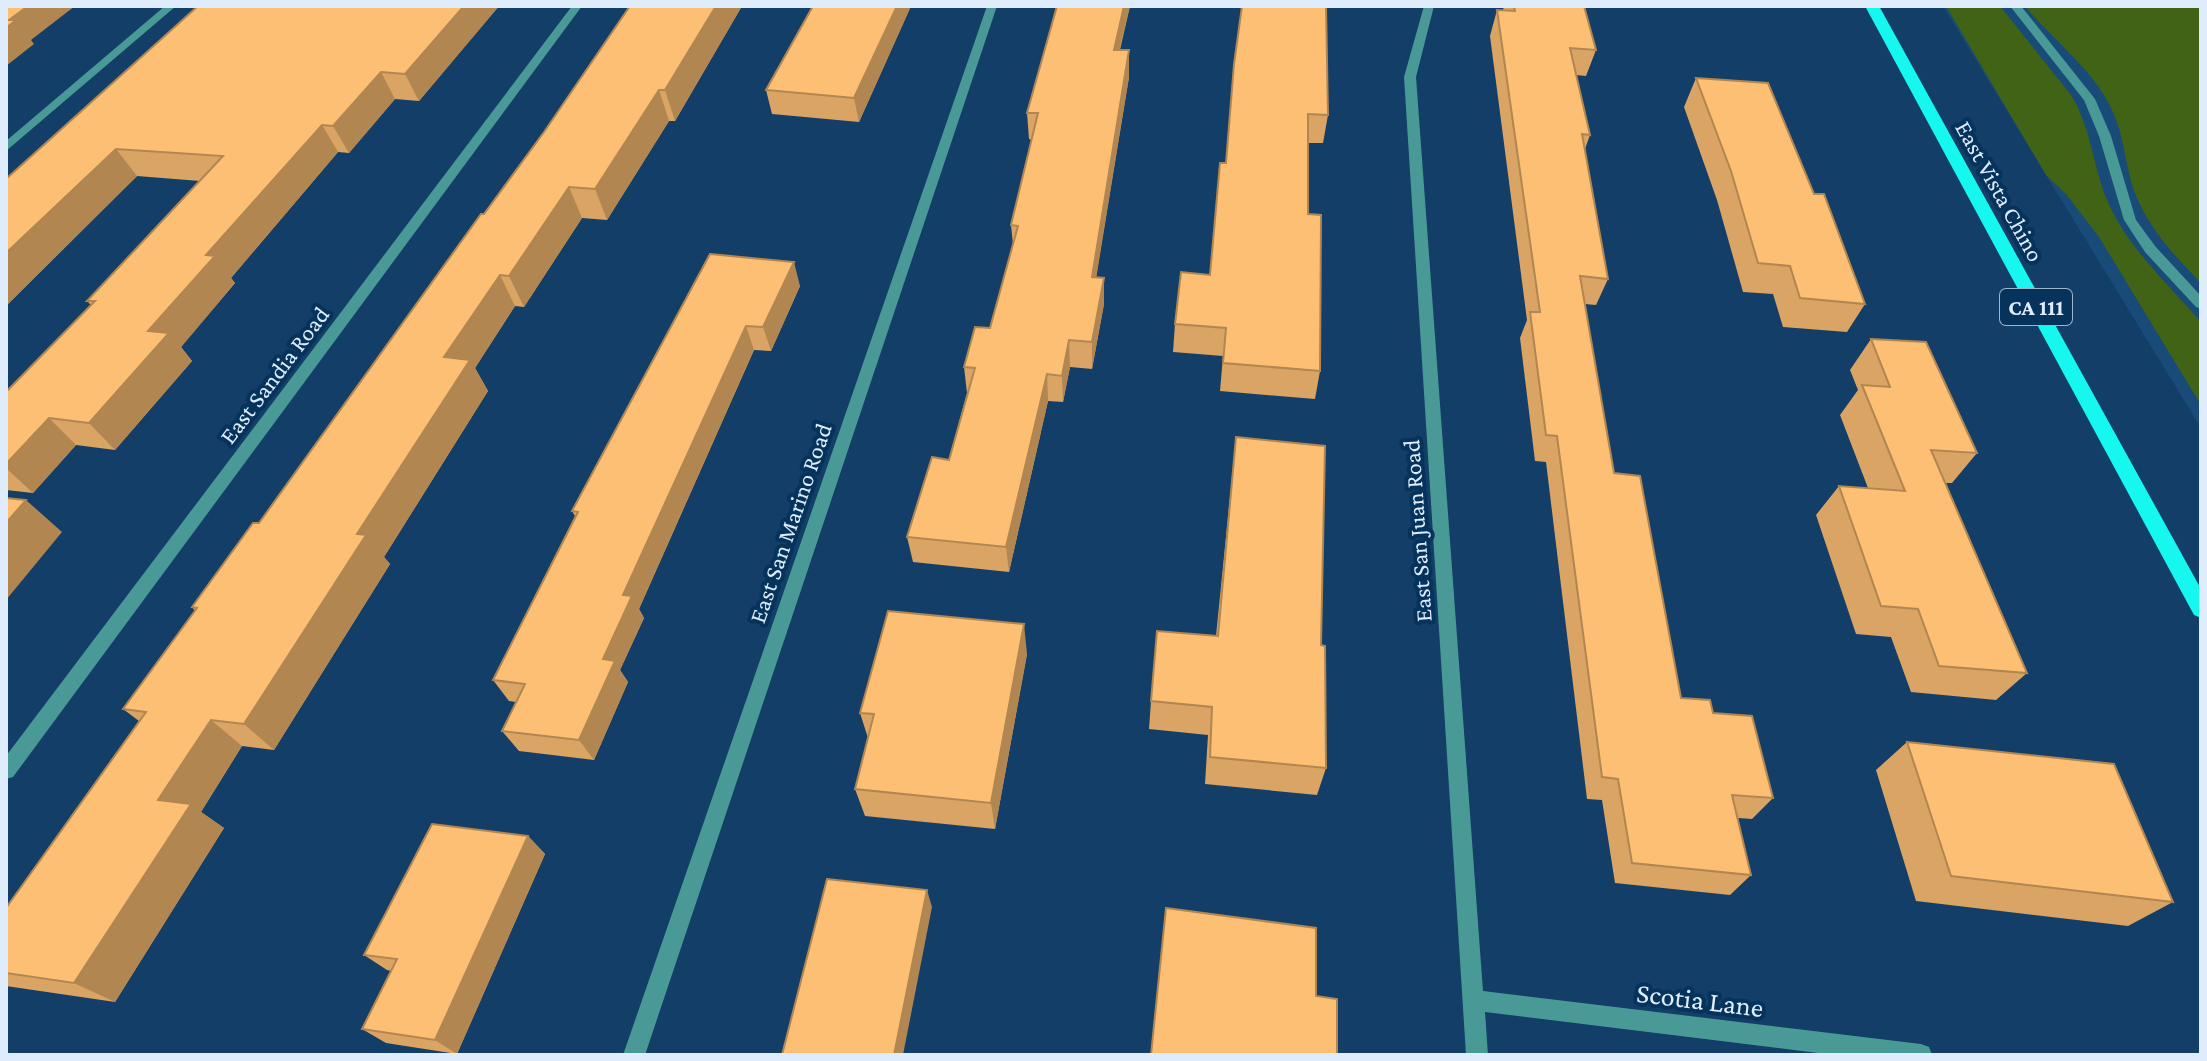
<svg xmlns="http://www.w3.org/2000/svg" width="2207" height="1061" viewBox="0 0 2207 1061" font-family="'Crimson Pro',serif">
<rect width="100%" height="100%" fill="#123e68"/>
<!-- built -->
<path fill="#184b78" d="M 1943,6 L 2201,6 L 2201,428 L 2046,175 Z"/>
<!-- green -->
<g fill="#406315">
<path d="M 1946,6 L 2000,6 L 2071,95 C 2091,127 2093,166 2107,200 C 2127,247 2168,284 2201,322 L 2201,405 L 2099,237 L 2066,194 L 2046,175 Z"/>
<path d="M 2025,6 L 2201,6 L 2201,283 C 2173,254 2147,227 2133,188 C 2125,163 2124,135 2112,110 C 2094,70 2053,40 2025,6 Z"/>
</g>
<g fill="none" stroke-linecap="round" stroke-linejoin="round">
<!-- lane -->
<path fill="#499a96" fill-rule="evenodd" d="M 2010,6 L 2021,6 L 2095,99 L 2111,136 L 2136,220 L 2155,246 L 2201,296 L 2201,309 L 2196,307 L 2145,252 L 2124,220 L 2099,136 L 2084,100 Z"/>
<!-- street -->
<g fill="#499a96" fill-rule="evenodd">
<path d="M 165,6 L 176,6 L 6,151 L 6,141 Z"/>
<path d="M 572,6 L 582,6 L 13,777 L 6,779 L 6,756 Z"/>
<path d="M 987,6 L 997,6 L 645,1055 L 623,1055 Z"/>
<path d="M 1424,6 L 1434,6 L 1416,77 L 1483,991 L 1921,1044 L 1929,1047 L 1932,1055 L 1834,1055 L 1485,1012 L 1488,1055 L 1466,1055 L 1404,77 Z"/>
</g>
<!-- primary -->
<path fill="#16f7f0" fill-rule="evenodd" d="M 1865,6 L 1879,6 L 2201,589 L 2201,618 L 2194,615 Z"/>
</g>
<!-- wall -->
<g fill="#daa464">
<path d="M 198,6 L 499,6 L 419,101 L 395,99 L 349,153 L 338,152 L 231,278 L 235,283 L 181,347 L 192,361 L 115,450 L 76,445 L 33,493 L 6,490 L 6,392 L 91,305 L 87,301 L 200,181 L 137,176 L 6,306 L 6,179 Z"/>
<path d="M 630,6 L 742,6 L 675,121 L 669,121 L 607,220 L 582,218 L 524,307 L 515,306 L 475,368 L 488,391 L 384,557 L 390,564 L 274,750 L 242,746 L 201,812 L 224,828 L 115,1002 L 6,986 L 6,908 L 139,721 L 123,709 L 195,611 L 192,607 L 259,523 L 544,132 Z"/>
<path d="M 813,6 L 911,6 L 859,122 L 772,114 L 766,90 Z"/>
<path d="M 1057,6 L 1130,6 L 1120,50 L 1129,50 L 1129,77 L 1096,277 L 1104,304 L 1092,369 L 1070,367 L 1063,402 L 1048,401 L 1009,572 L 913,562 L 907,537 L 949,460 L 967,393 L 964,367 L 990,328 L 1013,245 L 1011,225 L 1032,140 L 1029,139 L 1027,113 Z"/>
<path d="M 1504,6 L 1584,6 L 1596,50 L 1586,76 L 1576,75 L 1590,135 L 1585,149 L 1608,279 L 1596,305 L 1585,304 L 1614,473 L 1681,698 L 1713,713 L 1773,798 L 1752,819 L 1738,818 L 1751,875 L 1730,895 L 1615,883 L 1602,800 L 1587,799 L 1546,462 L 1535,461 L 1520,338 L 1527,320 L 1490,36 L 1497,10 L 1503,10 Z"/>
<path d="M 1234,64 L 1328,115 L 1323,143 L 1308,143 L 1308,214 L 1320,371 L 1315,399 L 1220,391 L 1223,356 L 1173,352 L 1175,324 L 1210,275 L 1226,163 Z"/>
<path d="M 1696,78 L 1814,194 L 1865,304 L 1847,332 L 1783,327 L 1773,294 L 1743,292 L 1717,200 L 1684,107 Z"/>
<path d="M 710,254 L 800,286 L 771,351 L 754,350 L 639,609 L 644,618 L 620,670 L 628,682 L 594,760 L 519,751 L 502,731 L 516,702 L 509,701 L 493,680 L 575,516 L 572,511 Z"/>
<path d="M 1871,339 L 1977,453 L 1952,483 L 1945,483 L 2027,673 L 1996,700 L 1911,692 L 1891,637 L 1856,634 L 1816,515 L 1839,486 L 1868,488 L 1840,415 L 1858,390 L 1850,370 Z"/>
<path d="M 1236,437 L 1321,645 L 1326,768 L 1317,795 L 1205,784 L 1208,735 L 1149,729 L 1151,701 L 1216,636 Z"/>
<path d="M 1027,654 L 995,829 L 865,816 L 855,789 L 868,738 L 860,713 Z"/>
<path d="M 1907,742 L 2173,902 L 2128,926 L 1916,901 L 1876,770 Z"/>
<path d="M 528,836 L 545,854 L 457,1054 L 386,1043 L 362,1029 L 391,971 L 387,970 L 364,955 Z"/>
</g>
<!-- shaded-wall -->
<g fill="#b18651">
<path d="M 28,6 L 75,6 L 31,40 L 34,44 L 6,66 L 6,28 L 9,20 Z"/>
<path d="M 464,6 L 499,6 L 419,101 L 405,74 Z"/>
<path d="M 716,6 L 742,6 L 675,121 L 665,90 Z"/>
<path d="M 897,6 L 911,6 L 859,122 L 854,98 Z"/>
<path d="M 1124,6 L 1130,6 L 1113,76 L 1114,50 Z"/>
<path d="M 1129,50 L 1129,77 L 1092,304 L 1092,277 Z"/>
<path d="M 381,72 L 395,99 L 349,153 L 333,126 Z"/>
<path d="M 659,90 L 669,121 L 607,220 L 595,189 Z"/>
<path d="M 322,125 L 338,152 L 231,278 L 235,283 L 181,347 L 192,361 L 115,450 L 89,423 L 148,331 L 206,255 Z"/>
<path d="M 116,149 L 137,176 L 6,306 L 6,253 Z"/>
<path d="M 569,187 L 582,218 L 524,307 L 509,276 Z"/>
<path d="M 794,262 L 800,286 L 771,351 L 763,327 Z"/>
<path d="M 500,275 L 515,306 L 475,368 L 488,391 L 384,557 L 390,564 L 274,750 L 244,724 L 444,357 Z"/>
<path d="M 1104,278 L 1104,304 L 1092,369 L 1092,342 Z"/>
<path d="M 746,326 L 754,350 L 639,609 L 644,618 L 620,670 L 628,682 L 594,760 L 579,740 L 623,595 Z"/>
<path d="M 1069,340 L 1070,367 L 1063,402 L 1062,376 Z"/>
<path d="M 1047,374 L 1048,401 L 1009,572 L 1006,547 Z"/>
<path d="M 49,418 L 76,445 L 33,493 L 6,468 L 6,464 Z"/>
<path d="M 26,500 L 62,532 L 6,600 L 6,523 Z"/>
<path d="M 1024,624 L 1027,654 L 995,829 L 991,803 Z"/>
<path d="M 211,720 L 242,746 L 201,812 L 224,828 L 115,1002 L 74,983 L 158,800 Z"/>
<path d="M 528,836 L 545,854 L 457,1054 L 435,1040 Z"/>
<path d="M 927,890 L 932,907 L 903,1055 L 894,1055 Z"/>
</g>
<!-- building -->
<g fill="#fdbf74" stroke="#b18651" stroke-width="2">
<path d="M 6,6 L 28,6 L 9,20 L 16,20 L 6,28 Z"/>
<path d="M 198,6 L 464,6 L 405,74 L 381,72 L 333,126 L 322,125 L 206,255 L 215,256 L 148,331 L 169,333 L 89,423 L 49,418 L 6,464 L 6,392 L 95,301 L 87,301 L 223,156 L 116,149 L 6,253 L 6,179 Z"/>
<path d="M 630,6 L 716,6 L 665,90 L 659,90 L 595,189 L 569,187 L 509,276 L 500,275 L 444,357 L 470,360 L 357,534 L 366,535 L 244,724 L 211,720 L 158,800 L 191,804 L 74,983 L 6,973 L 6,908 L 146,712 L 123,709 L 197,608 L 192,607 L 253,523 L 259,523 L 481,214 L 484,214 L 544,132 Z"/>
<path d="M 813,6 L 897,6 L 854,98 L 766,90 Z"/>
<path d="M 1057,6 L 1124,6 L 1114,50 L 1129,50 L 1092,277 L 1104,278 L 1092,342 L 1069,340 L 1062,376 L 1047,374 L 1006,547 L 907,537 L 932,457 L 949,460 L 975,368 L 964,367 L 975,327 L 990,328 L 1018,226 L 1011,225 L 1038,113 L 1027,113 Z"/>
<path d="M 1242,6 L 1326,6 L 1328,115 L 1308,114 L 1308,214 L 1321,215 L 1320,371 L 1223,363 L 1226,328 L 1175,324 L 1181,272 L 1210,275 L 1220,163 L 1226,163 L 1234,64 Z"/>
<path d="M 1514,6 L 1584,6 L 1596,50 L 1570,48 L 1590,135 L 1582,134 L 1608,279 L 1580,276 L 1614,473 L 1640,476 L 1681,698 L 1710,700 L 1713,713 L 1752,716 L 1773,798 L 1732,795 L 1751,875 L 1632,863 L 1618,779 L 1602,777 L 1557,436 L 1546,435 L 1530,312 L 1540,312 L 1497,10 L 1515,11 Z"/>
<path d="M 1696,78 L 1768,83 L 1814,194 L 1824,194 L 1865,304 L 1800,298 L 1790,266 L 1758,263 L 1731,171 Z"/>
<path d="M 710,254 L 794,262 L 763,327 L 746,326 L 623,595 L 632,596 L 603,659 L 615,661 L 579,740 L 502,731 L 525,684 L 493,680 L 578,512 L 572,511 Z"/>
<path d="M 1871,339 L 1926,342 L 1977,453 L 1931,450 L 2027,673 L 1939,666 L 1918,609 L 1881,606 L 1839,486 L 1905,491 L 1862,385 L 1890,387 Z"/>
<path d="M 1236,437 L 1325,446 L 1321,645 L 1325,646 L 1326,768 L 1210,757 L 1212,707 L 1151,701 L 1157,631 L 1218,636 Z"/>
<path d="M 6,498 L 26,500 L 6,523 Z"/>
<path d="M 888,611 L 1024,624 L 991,803 L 855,789 L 874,714 L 860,713 Z"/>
<path d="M 1907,742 L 2114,764 L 2173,902 L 1951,876 Z"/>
<path d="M 432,824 L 528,836 L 435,1040 L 362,1029 L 397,959 L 364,955 Z"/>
<path d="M 827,879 L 927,890 L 894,1055 L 782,1055 Z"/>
<path d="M 1166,908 L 1316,928 L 1316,996 L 1337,999 L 1337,1055 L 1151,1055 Z"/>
</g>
<g text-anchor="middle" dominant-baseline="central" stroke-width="8" stroke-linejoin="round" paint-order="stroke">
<!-- shield labels -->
<rect fill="#05335c" stroke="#9db4cb" stroke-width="2" x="2000" y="289" width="72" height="36" rx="6"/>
<g font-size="22" font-weight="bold" fill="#deecfb">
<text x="2036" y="307">CA 111</text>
</g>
<!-- street labels -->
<g font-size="24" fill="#deecfb" stroke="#05335c">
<text transform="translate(2000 191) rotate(61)">East Vista Chino</text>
<text transform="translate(274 375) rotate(-53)">East Sandia Road</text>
<text transform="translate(790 523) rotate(-71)">East San Marino Road</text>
<text transform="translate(1417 531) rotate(-94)">East San Juan Road</text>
</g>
<!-- near-street labels -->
<g font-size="28" fill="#deecfb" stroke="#05335c">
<text transform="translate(1700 1000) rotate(7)">Scotia Lane</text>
</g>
</g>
<!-- border -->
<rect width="2207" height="1061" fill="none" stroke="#deecfb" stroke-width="16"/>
</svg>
